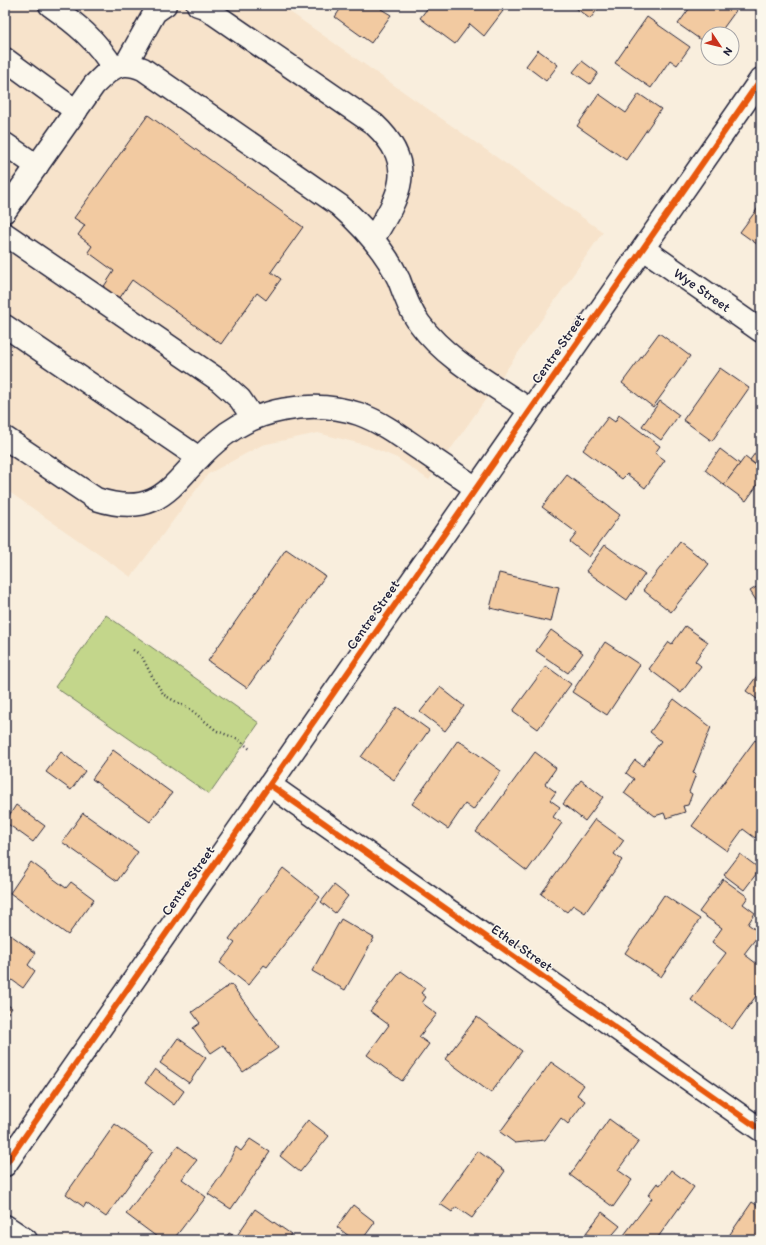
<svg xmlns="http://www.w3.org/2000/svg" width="766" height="1245" viewBox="0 0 766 1245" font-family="Itim,sans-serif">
<rect width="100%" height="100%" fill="#f9eedd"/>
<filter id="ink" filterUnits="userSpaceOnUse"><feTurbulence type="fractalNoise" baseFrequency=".025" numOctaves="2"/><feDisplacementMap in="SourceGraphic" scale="8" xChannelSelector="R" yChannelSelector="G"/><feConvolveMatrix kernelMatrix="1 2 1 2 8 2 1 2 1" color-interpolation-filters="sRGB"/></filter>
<g filter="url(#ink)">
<!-- built -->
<path fill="#f7e3cb" d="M 5,5 L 280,5 L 603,232 L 429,480 L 397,458 L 366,445 L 318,433 L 262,445 L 208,474 L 131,577 L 5,489 Z"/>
<!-- green -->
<path fill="#c3d68b" stroke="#727c63" d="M 106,615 L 259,723 L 209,794 L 55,687 Z"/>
<!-- building -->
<g fill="#f2caa1" stroke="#22223b">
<path d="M 343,5 L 384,5 L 381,9 L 391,15 L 371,43 L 335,17 Z"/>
<path d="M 430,5 L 496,5 L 503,11 L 484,36 L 470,24 L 455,44 L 420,18 Z"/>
<path d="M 521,5 L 530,5 L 526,9 Z"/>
<path d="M 572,5 L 601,5 L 590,19 Z"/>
<path d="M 692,5 L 740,5 L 719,34 L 708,34 L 708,45 L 678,24 Z"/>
<path d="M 647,17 L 690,47 L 677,65 L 670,60 L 651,88 L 615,63 Z"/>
<path d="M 538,50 L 558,65 L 546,81 L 526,66 Z"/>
<path d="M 582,61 L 598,73 L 590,84 L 573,72 Z"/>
<path d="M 599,94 L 626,113 L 639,94 L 661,109 L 626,160 L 577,126 Z"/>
<path d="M 148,115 L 303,227 L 271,272 L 281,279 L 266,300 L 257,293 L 221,344 L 132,280 L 117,302 L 101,291 L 114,271 L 88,252 L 92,246 L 78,235 L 85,225 L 74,218 Z"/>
<path d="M 761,204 L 761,247 L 740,232 Z"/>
<path d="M 659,333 L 690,356 L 653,407 L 622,383 Z"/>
<path d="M 720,368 L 749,388 L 712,441 L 683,420 Z"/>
<path d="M 660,401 L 679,415 L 661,440 L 642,426 Z"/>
<path d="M 619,415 L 660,446 L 655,453 L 665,460 L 645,488 L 627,474 L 622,479 L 583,450 L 608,417 L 615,422 Z"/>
<path d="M 761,445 L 761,469 L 750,460 Z"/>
<path d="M 720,449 L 740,464 L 724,485 L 705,470 Z"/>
<path d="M 745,457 L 761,469 L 761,480 L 746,501 L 724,485 Z"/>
<path d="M 567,475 L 620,515 L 589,557 L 570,542 L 577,533 L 542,507 Z"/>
<path d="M 680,542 L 709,564 L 671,612 L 643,590 Z"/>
<path d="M 605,545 L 645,574 L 627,600 L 586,571 Z"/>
<path d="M 286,549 L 325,576 L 247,688 L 208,661 Z"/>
<path d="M 499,573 L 559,587 L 551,622 L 490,608 Z"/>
<path d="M 761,584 L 761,608 L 750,591 Z"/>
<path d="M 685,626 L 708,642 L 695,661 L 701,666 L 681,693 L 649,669 L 669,642 L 672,644 Z"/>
<path d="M 551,630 L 583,653 L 568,673 L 536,651 Z"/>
<path d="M 605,642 L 640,665 L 607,715 L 572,692 Z"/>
<path d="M 546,666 L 571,684 L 538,729 L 513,711 Z"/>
<path d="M 761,670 L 761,702 L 746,691 Z"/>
<path d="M 440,687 L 464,706 L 445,731 L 420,712 Z"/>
<path d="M 674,699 L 711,727 L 693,773 L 696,774 L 689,792 L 692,794 L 688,805 L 683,806 L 685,812 L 666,818 L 664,813 L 655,816 L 624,793 L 634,779 L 626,773 L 635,760 L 643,766 L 661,741 L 650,732 Z"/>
<path d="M 397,707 L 429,730 L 394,780 L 361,757 Z"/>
<path d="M 458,740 L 501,771 L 473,810 L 465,804 L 448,829 L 412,804 Z"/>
<path d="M 755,740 L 761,744 L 761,830 L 755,838 L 743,829 L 727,851 L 692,826 Z"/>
<path d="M 113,750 L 172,793 L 150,822 L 92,779 Z"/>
<path d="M 61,752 L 85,771 L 71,790 L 46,772 Z"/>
<path d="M 535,752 L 556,768 L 545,784 L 556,792 L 550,800 L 560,807 L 553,817 L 562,823 L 527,871 L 476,832 Z"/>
<path d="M 581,780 L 603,797 L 585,821 L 563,804 Z"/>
<path d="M 16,805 L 45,826 L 33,842 L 5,822 Z"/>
<path d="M 83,813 L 138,852 L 117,881 L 62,842 Z"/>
<path d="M 595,819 L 624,840 L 614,854 L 622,860 L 585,913 L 573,905 L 567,912 L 541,894 Z"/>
<path d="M 740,854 L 760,869 L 744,890 L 724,875 Z"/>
<path d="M 31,862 L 66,888 L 71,882 L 94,899 L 68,935 L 10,893 Z"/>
<path d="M 283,868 L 320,897 L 267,967 L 264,965 L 248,985 L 220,963 L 235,943 L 229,939 Z"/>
<path d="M 723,879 L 748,897 L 743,904 L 755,913 L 748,924 L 760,933 L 744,954 L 761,967 L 761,989 L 732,1029 L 691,1000 L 726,953 L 712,942 L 722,928 L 699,912 Z"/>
<path d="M 334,885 L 348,896 L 335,913 L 321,902 Z"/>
<path d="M 664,895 L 700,919 L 661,977 L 625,953 Z"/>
<path d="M 341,919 L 374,938 L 345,990 L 312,971 Z"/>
<path d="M 5,931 L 36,953 L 28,965 L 35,971 L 23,988 L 5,975 Z"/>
<path d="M 401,971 L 425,988 L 421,993 L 426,997 L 422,1003 L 437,1014 L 419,1037 L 429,1044 L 402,1081 L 367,1055 L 389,1025 L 370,1011 Z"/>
<path d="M 231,984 L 278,1048 L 243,1072 L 223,1045 L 211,1053 L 193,1028 L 200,1023 L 192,1012 Z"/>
<path d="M 5,1003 L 12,1008 L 5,1017 Z"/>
<path d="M 477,1017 L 522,1051 L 491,1093 L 445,1059 Z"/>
<path d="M 178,1038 L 206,1058 L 189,1083 L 160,1063 Z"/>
<path d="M 551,1062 L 584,1085 L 577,1095 L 585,1101 L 568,1124 L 561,1118 L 545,1140 L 515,1143 L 500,1132 Z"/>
<path d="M 155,1069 L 184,1091 L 174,1105 L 145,1083 Z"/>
<path d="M 609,1119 L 639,1141 L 618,1170 L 632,1180 L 613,1207 L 570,1175 Z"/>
<path d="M 308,1120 L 329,1136 L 300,1172 L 280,1156 Z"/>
<path d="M 115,1124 L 153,1151 L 106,1217 L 86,1203 L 84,1207 L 66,1194 Z"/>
<path d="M 250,1139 L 270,1152 L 231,1209 L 208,1194 L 224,1171 L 236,1147 L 241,1151 Z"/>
<path d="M 178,1146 L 197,1160 L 182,1179 L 206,1197 L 173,1240 L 161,1240 L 126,1214 Z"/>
<path d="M 478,1151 L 505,1171 L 472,1218 L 456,1207 L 452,1212 L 440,1204 Z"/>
<path d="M 671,1170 L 694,1187 L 656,1240 L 631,1240 L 624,1235 L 652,1198 L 648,1195 L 657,1183 L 660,1185 Z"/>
<path d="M 752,1202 L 761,1208 L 761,1240 L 726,1240 Z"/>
<path d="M 353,1205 L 375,1222 L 362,1240 L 354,1240 L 337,1227 Z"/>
<path d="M 255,1209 L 291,1234 L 287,1240 L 224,1240 L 229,1233 L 236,1237 Z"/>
<path d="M 602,1212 L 620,1226 L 608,1240 L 595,1240 L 586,1233 Z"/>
</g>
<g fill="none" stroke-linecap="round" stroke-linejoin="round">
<defs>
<g id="minor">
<path d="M 50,5 C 75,23 98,41 113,68"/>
<path d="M 198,5 L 204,7 L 374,124 C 418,165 400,195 373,239"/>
<path d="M 5,59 L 76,111"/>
<path d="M 126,64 L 155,12 L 165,5"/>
<path d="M 5,144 L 37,166"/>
<path d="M 5,211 L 94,85 C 110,69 119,59 143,69 L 339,205 C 364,227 385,250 399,280 C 405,296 410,311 420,324 C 446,360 494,385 530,410"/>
<path d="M 5,234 L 220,381 L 240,399 L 253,418"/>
<path d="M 644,249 L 761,331"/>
<path d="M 5,326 L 199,458"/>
<path d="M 5,438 L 96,499 C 164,521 173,478 216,442 C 253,409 312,398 359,414 C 381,422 400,436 419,449 C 438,462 457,475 476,488"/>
<path d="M 270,785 L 761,1130"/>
<path d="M 5,1165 L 761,79"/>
<path d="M 5,1226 L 26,1240"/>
</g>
</defs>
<!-- minor casing -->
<use href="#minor" stroke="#22223b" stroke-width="25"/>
<!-- path -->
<path stroke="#22223b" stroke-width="2.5" stroke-dasharray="1 3" stroke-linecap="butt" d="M 133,650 L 141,655 L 153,678 L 164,695 L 191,710 L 217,731 L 238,739 L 251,750"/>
<!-- minor -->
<use href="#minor" stroke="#fbf7ec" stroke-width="22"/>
<defs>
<g id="cycleway">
<path d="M 270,785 L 761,1130"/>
<path d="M 5,1165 L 761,79"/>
</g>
</defs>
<!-- cycleway casing -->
<use href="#cycleway" stroke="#fbf7ec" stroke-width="8"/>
<!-- cycleway -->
<use href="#cycleway" stroke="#e8590c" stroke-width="6"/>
</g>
</g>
<g text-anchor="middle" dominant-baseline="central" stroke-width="3" stroke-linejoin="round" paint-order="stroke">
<!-- street labels -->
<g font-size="14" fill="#22223b" stroke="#fbf7ec">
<text transform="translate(702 290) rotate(35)">Wye Street</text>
<text transform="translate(558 349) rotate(-55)">Centre Street</text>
<text transform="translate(373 615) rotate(-55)">Centre Street</text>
<text transform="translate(188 881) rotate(-55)">Centre Street</text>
<text transform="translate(522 948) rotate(35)">Ethel Street</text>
</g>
</g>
<!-- margin -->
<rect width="766" height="1245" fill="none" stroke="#fbf7ec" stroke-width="20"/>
<rect x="10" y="10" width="746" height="1225" fill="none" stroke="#22223b" stroke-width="1.5" filter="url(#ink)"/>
<!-- north arrow -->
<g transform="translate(720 46) rotate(125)"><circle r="19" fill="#fbf7ec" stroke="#a4a2a5"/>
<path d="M0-3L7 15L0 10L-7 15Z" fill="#c8321e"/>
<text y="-6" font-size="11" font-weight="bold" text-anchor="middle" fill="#22223b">N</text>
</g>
</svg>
